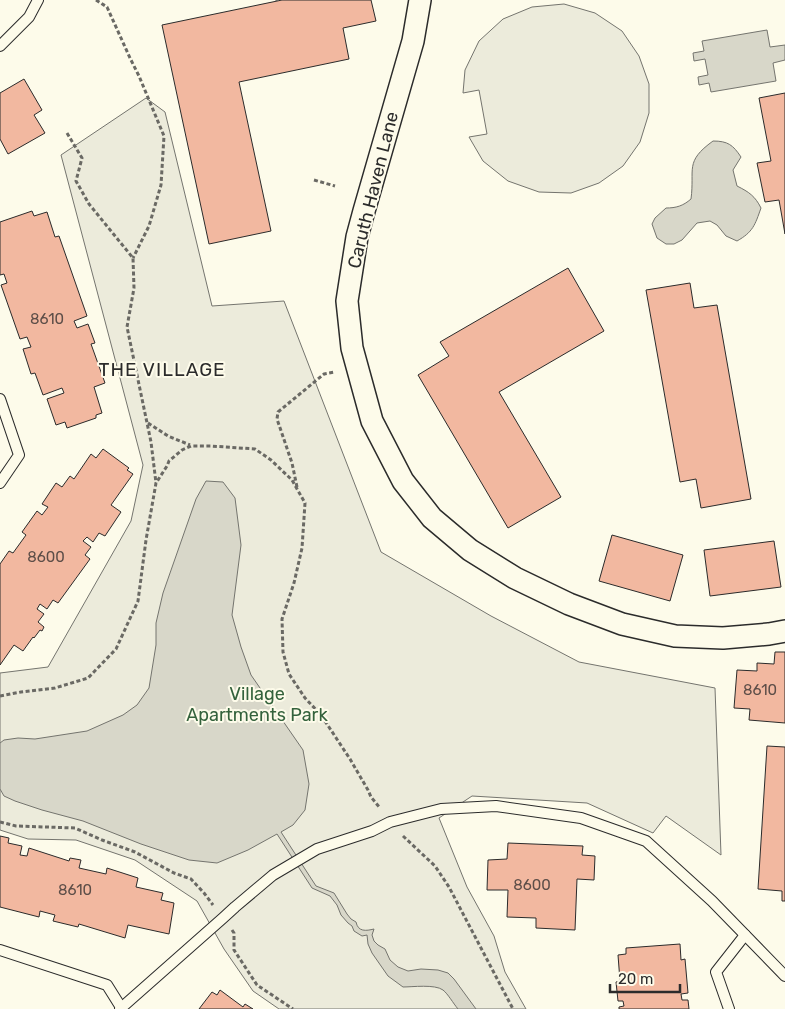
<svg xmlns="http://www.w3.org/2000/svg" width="785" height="1009" viewBox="0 0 785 1009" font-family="Rubik,sans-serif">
<rect width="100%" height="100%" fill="#fdfbea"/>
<!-- green -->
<g fill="#ecebdb" stroke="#74746e">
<path d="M 564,4 L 595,13 L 622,31 L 639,56 L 649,84 L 649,113 L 640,142 L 623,166 L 599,183 L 571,193 L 539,192 L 508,181 L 483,161 L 469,137 L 487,134 L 479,90 L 463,93 L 465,70 L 479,41 L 503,19 L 532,7 Z"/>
<path d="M 146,98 L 165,112 L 212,306 L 284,301 L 381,552 L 491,616 L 579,662 L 715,688 L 721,855 L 666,816 L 653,833 L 587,803 L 472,796 L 439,818 L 467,887 L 494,936 L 505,972 L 526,1009 L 279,1009 L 253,991 L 224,949 L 197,901 L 135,860 L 76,840 L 28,839 L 0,830 L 0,673 L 48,667 L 131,521 L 143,465 L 61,155 Z"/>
</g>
<!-- water -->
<g fill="#d8d7c9" stroke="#74746e">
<path d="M 767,30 L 770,47 L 785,45 L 785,60 L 773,63 L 776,81 L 711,92 L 709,83 L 699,85 L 698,77 L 708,75 L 705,59 L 694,61 L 693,53 L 704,51 L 702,41 Z"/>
<path d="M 713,141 C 728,141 733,145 741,157 L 733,170 L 737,186 C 749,192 755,196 761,208 C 755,225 753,232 737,241 L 726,236 L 717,225 L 710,221 L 697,223 L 682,240 L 674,244 L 666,244 L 657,238 L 652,224 L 655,218 L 666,208 C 676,208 683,206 691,199 C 695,169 684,162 713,141 Z"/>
<path d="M 206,481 L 223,482 L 235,498 L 241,545 L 232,615 L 241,647 L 251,675 L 303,750 L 309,784 L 305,810 L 293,825 L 281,832 L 316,886 L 334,893 L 347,914 L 351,919 L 356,922 C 358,932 366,931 374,929 L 372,935 L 374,941 L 378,945 L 385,949 L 390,960 L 398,967 L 408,971 L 421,969 L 438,970 L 448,973 L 454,979 L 476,1009 L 458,1009 C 453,1003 448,994 443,990 C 435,984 412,987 403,987 L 388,976 L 372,953 L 368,944 L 367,935 L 362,936 L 354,931 L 352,926 L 348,923 L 341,915 L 337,905 L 330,896 L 312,888 L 277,834 L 248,850 L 217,863 L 189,860 L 141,844 L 83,821 L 42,810 L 15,801 L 4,796 L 0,789 L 0,743 L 4,740 L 18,738 L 35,739 L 87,731 L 123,715 L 137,705 L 149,688 L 156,645 L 156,623 L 163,593 L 196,499 Z"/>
</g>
<!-- building -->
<g fill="#f2b8a0" stroke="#2b2b2b">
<path d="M 282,0 L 371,0 L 376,21 L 343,28 L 349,59 L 239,82 L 271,231 L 209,244 L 162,25 Z"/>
<path d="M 24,79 L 42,110 L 34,115 L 45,133 L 8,154 L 0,139 L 0,93 Z"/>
<path d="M 785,93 L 785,234 L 779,200 L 765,202 L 757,163 L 771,161 L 759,98 Z"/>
<path d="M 32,211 L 34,216 L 47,212 L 55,237 L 59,236 L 87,316 L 74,321 L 77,328 L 88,324 L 95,343 L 91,344 L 105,383 L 94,387 L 102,413 L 96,415 L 96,418 L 67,428 L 65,422 L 56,425 L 47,399 L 64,393 L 62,388 L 43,395 L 35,373 L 31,374 L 23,349 L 31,347 L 27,337 L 20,339 L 1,285 L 7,283 L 4,274 L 0,275 L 0,222 Z"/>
<path d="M 568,268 L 604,331 L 499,392 L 561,497 L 508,528 L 418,375 L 449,356 L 440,342 Z"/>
<path d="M 690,283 L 694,308 L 717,305 L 751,499 L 701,508 L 696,479 L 680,482 L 646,290 Z"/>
<path d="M 103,449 L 129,468 L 127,470 L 133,474 L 111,505 L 121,512 L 105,536 L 99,533 L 93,542 L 87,537 L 83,541 L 91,547 L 85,555 L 90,559 L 58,603 L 53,600 L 47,609 L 40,604 L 37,609 L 44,614 L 38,622 L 44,627 L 42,631 L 40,630 L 34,638 L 33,637 L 23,651 L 14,645 L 0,665 L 0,564 L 9,551 L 13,553 L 26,535 L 22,532 L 37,511 L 42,515 L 48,507 L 42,504 L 56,483 L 62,487 L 70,476 L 74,479 L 91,454 L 96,458 Z"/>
<path d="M 612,535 L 683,555 L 670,601 L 599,581 Z"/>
<path d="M 774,541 L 781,587 L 710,596 L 704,550 Z"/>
<path d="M 775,652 L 785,652 L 785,723 L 749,720 L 750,709 L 734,708 L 737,670 L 757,671 L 757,663 L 774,664 Z"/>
<path d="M 767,746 L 785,747 L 785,901 L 782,901 L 782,891 L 758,889 Z"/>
<path d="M 0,836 L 9,838 L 8,843 L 22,846 L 20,855 L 27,856 L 29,848 L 69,861 L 70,858 L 81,860 L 79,868 L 106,874 L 107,868 L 138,878 L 136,887 L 163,893 L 161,900 L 174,903 L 169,934 L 128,925 L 125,938 L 79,924 L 78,927 L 53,921 L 55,915 L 40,911 L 39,917 L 0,907 Z"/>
<path d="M 508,843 L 583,846 L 582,855 L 595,856 L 594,880 L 577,879 L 575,930 L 536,928 L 536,918 L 507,917 L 508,890 L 487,890 L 488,860 L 507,859 Z"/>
<path d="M 680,944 L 681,960 L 685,959 L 688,993 L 681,994 L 682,1000 L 688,1000 L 689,1009 L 619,1009 L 619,1007 L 624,1006 L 623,1001 L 618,1001 L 616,982 L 620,981 L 618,955 L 626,954 L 626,948 Z"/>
<path d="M 220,990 L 243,1007 L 245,1004 L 253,1009 L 199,1009 L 212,992 L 217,995 Z"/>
</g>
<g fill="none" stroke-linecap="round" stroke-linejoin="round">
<defs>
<g id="service">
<path d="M 0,46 L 29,17 L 38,0"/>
<path d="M 0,399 L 19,455 L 0,483"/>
<path d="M 0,950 L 107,985 L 122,1009"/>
<path d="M 120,1009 L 223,918 L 235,907 L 273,875 L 317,849 L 372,831 L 390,822 L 441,809 L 496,806 L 581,818 L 646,841 L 712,901 L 785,976"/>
<path d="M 729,1009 L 716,972 L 745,935"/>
</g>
<path id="minor" d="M 420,0 L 413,41 L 364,211 L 357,237 L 347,301 L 352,348 L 372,421 L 403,481 L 432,518 L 470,550 L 515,578 L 569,604 L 622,624 L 675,636 L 723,638 L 769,634 L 785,631"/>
</defs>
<!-- service casing -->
<use href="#service" stroke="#2b2b2b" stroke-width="12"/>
<!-- minor casing -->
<use href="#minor" stroke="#2b2b2b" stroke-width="24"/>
<!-- path -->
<g stroke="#6a6964" stroke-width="3" stroke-dasharray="4 2.5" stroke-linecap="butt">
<path d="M 96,0 L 107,7 L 130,58 L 139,76 L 164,136 L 161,185 L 149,226 L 133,258"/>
<path d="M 277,0 L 277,1"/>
<path d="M 67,133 L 82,158 L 76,181 L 89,204 L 133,258 L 134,288 L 127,327 L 151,442 L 156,483"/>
<path d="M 314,180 L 335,186"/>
<path d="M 148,423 L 168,436 L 190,445"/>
<path d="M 297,487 L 292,463 L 277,419 L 278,412 L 324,374 L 335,372"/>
<path d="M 0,696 L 21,692 L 55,688 L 88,678 L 116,649 L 138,601 L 146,540 L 156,483 L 167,466 L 169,461 L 182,450 L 191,446 L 211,446 L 255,449 L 271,460 L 292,480 L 305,503 L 302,548 L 294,583 L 282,619 L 283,652 L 289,674 L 305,698 L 321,715 L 350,759 L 368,790 L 371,797 L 380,808"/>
<path d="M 0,822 L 16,826 L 75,828 L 102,840 L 135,852 L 174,873 L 191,879 L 204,893 L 213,905"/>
<path d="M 403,836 L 435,866 L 449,887 L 513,1009"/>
<path d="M 232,930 L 234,933 L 234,950 L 257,985 L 293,1009"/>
</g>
<!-- service -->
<use href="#service" stroke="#fdfbea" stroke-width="10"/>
<!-- minor -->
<use href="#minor" stroke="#fdfbea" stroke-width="21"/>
</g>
<g text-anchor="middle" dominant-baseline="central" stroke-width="4" stroke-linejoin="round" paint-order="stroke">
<!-- number labels -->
<g font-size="15" fill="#5d4e48">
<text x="47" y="319">8610</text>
<text x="46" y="557">8600</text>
<text x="760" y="690">8610</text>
<text x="532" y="885">8600</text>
<text x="75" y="890">8610</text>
</g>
<!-- street labels -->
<g font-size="18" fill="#2b2b2b" stroke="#fdfbea">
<text transform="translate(373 190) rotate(-76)">Caruth Haven Lane</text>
</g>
<!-- park labels -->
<g font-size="18" fill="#34623c" stroke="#fdfbea">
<text x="257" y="694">Village<tspan x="257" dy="21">Apartments Park</tspan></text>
</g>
<!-- neighbourhood labels -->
<g font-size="19" letter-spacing="1" fill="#2b2b2b" stroke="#fdfbea">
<text x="162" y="369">THE VILLAGE</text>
</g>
</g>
<!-- scale -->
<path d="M610 984v8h70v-8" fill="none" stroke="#2b2b2b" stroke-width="2.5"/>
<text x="618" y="984" font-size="15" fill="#2b2b2b" stroke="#fdfbea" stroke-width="4" paint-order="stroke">20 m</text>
</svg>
